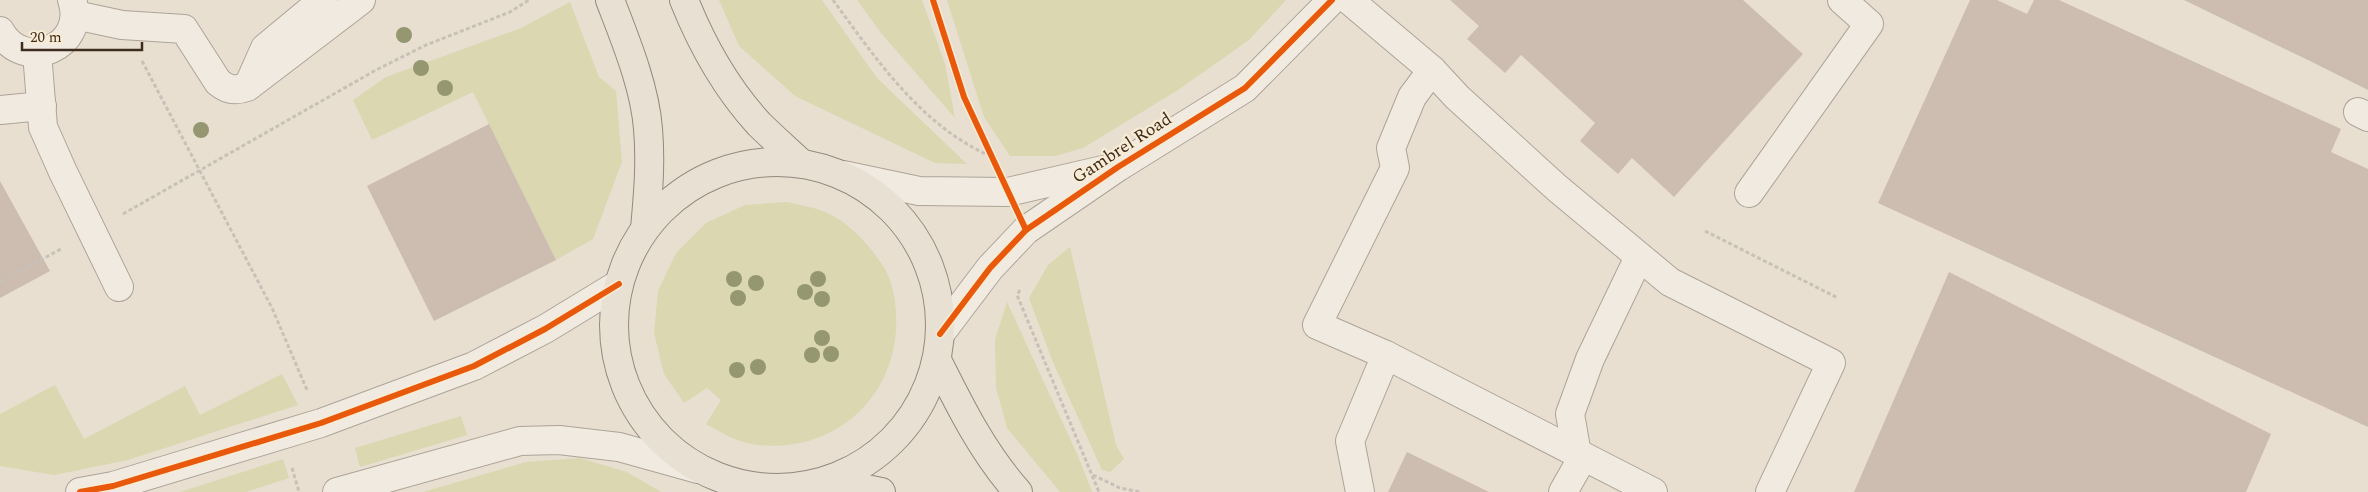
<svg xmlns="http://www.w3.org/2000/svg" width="2368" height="492" viewBox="0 0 2368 492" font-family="Spectral,serif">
<rect width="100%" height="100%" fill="#e8dfd0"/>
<!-- green -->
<g fill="#dad7b1">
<path d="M 719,0 L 822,0 L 877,78 L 967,164 L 935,163 L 795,96 L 739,46 Z"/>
<path d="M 857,0 L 922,0 L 945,64 L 955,118 L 881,33 Z"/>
<path d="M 947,0 L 1286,0 L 1249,40 L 1178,90 L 1083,148 L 1055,156 L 1010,156 L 984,117 Z"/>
<path d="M 570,2 L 599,77 L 616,91 L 622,162 L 593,239 L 556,260 L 473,92 L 372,140 L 353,100 L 386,77 L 521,28 Z"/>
<path d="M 787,202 C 800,205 815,207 827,213 C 845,221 862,237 873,252 C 877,258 883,264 886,271 C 895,288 897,312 896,330 C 891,406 826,456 751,444 C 735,441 720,432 706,424 L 721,400 L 707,388 L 684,403 L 664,374 L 654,333 L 658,291 L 676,253 L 706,223 L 745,205 Z"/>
<path d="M 1070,247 L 1116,445 L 1124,459 L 1110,472 L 1102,470 L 1052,360 L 1029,298 L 1048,265 Z"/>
<path d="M 1007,302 L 1078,456 L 1092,492 L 1060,492 L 1007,428 L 996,387 L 995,340 Z"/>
<path d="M 282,374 L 298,405 L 128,460 L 54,475 L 0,466 L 0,414 L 55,385 L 84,439 L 185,386 L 200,415 Z"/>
<path d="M 461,416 L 467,435 L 360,467 L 355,448 Z"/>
<path d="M 580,458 L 627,472 L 661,492 L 423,492 L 526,462 Z"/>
<path d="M 283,459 L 289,478 L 246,492 L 180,492 Z"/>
</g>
<!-- building -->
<g fill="#ccbdb0">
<path d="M 1450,0 L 1743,0 L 1803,54 L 1674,197 L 1632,158 L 1618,174 L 1580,141 L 1595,123 L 1521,55 L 1505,73 L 1467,39 L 1479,26 Z"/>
<path d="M 1970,0 L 1997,0 L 2027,14 L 2034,0 L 2059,0 L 2341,129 L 2331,152 L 2368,169 L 2368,427 L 1878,203 Z"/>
<path d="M 2184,0 L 2368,0 L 2368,90 L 2312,62 Z"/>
<path d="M 489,124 L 556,260 L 434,321 L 367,186 Z"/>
<path d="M 0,181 L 50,271 L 0,298 Z"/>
<path d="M 1949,272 L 2271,434 L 2246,492 L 1854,492 Z"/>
<path d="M 1407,452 L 1489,492 L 1388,492 Z"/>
</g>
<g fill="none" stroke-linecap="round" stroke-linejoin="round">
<defs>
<g id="minor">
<path d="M 1349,0 L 1432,70 L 1457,97 L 1557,188 L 1670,282 L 1831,363 L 1770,492"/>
<path d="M 75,15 L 122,25 L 184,29 L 218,82 C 227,90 236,91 247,87 L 361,0"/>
<path d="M 0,31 C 24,74 88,46 72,0"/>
<path d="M 37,53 L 43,127 L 63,172 L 119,287"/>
<path d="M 1432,70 L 1412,97 L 1391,148 L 1395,168 L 1317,325 L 1386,355 L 1653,492"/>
<path d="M 249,84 L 265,48 L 323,0"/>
<path d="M 0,110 L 42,106"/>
<path d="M 2358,112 L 2368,117"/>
<path d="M 843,175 L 919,191 L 1008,192 L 1103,170"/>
<path d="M 1749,193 L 1869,24 L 1842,0"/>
<path d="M 940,334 L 990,268 L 1026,230 L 1118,167 L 1245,88 L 1332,0"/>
<path d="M 1577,454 L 1570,414 L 1590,359 L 1639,257"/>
<path d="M 80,492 L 113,486 L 321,423 L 474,366 L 545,329 L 619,284"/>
<path d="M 337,492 L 520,441 L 559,440 L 619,447 L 698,469"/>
<path d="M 1360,492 L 1350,441 L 1386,355"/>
<path d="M 1563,492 L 1583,457"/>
</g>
<g id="major">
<path d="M 610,0 C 625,39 645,87 648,129 C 651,163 648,195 645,229"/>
<path d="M 684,0 C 702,45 726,88 759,124 C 772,137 787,150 801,163"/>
<circle cx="777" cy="325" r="163"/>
<path d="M 937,360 C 960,406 983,453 1018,492"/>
<path d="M 827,481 L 881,492"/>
</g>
</defs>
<!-- minor casing -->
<use href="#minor" stroke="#ada498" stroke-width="30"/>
<!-- major casing -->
<use href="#major" stroke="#93897f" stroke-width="30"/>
<!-- path -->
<g stroke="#c8c1b8" stroke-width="3" stroke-dasharray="4 2.5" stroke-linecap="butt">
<path d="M 833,0 C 876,59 920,124 988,155"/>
<path d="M 142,61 L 272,308 L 307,390"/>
<path d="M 123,214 L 376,70 L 426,45 L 510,12 L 529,0"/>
<path d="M 1705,231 L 1838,298"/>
<path d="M 0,282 L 61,249"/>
<path d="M 1020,290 L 1017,295 L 1099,492"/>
<path d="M 292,468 L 299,492"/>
<path d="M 1093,475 L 1120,488 L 1141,492"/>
</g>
<!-- minor -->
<use href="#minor" stroke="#f0eae1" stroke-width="28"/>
<!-- major -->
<use href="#major" stroke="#e7e0d3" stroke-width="28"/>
<defs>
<g id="cycleway">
<path d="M 933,0 L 964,97 L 1026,230"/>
<path d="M 940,334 L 990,268 L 1026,230 L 1118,167 L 1245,88 L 1332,0"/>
<path d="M 80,492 L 113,486 L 321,423 L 474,366 L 545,329 L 619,284"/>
</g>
</defs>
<!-- cycleway casing -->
<use href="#cycleway" stroke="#f9ecd5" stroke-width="9"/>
<!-- cycleway -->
<use href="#cycleway" stroke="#e8590c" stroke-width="6"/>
</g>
<!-- trees -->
<g fill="#959771">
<circle cx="404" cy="35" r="8"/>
<circle cx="421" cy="68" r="8"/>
<circle cx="445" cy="88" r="8"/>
<circle cx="201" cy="130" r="8"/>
<circle cx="734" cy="279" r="8"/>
<circle cx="818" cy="279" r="8"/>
<circle cx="756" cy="283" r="8"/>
<circle cx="805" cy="292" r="8"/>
<circle cx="738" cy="298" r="8"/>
<circle cx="822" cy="299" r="8"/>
<circle cx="822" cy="338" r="8"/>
<circle cx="831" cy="354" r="8"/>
<circle cx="812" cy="355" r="8"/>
<circle cx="758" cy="367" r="8"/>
<circle cx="737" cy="370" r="8"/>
</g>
<g text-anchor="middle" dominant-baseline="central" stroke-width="4.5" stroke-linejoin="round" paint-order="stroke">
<!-- street labels -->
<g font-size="18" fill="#3e2c1e" stroke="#f9ecd5">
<text transform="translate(1122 148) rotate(-33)">Gambrel Road</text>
</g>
</g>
<!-- scale -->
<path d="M22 42v8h120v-8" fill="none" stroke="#3e2c1e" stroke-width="2.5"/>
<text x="30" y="42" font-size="15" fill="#3e2c1e" stroke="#f9ecd5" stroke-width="4" paint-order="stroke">20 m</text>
</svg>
